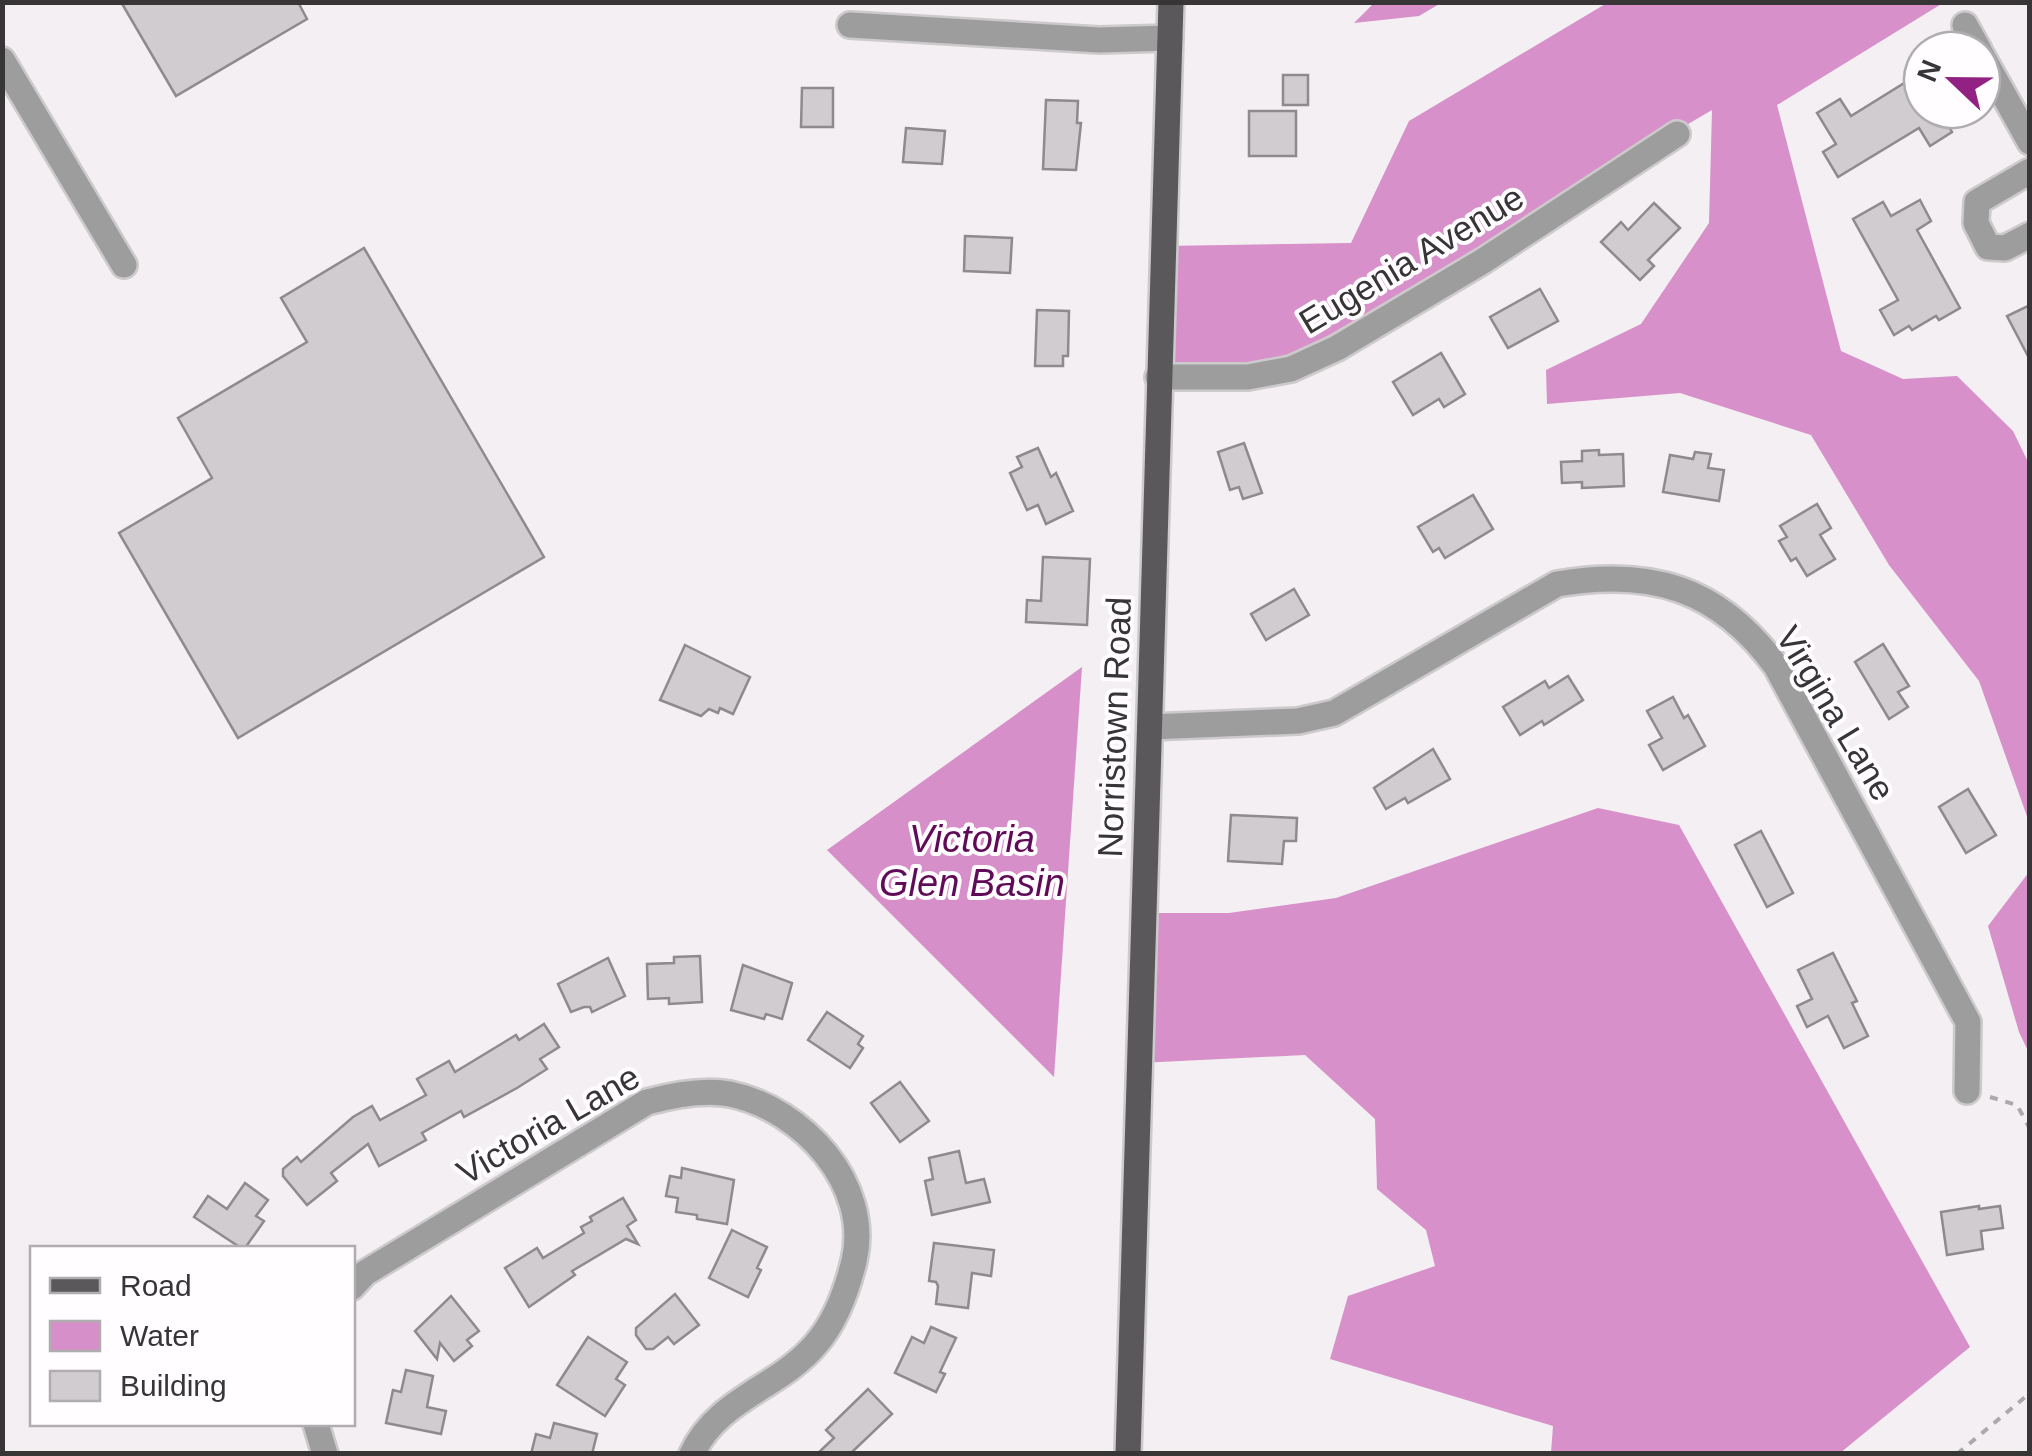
<svg xmlns="http://www.w3.org/2000/svg" width="2032" height="1456" viewBox="0 0 2032 1456" font-family="Helvetica,sans-serif">
<rect width="100%" height="100%" fill="#f3eff2"/>
<!-- forest -->
<g fill="#d790c9">
<path d="M 1374,3 L 1374,2 L 1441,3 L 1419,16 L 1354,23 Z"/>
<path d="M 1607,3 L 1943,3 L 1777,105 L 1841,351 L 1903,379 L 1957,376 L 2013,431 L 2029,464 L 2029,822 L 1979,681 L 1889,565 L 1811,435 L 1680,393 L 1547,404 L 1546,370 L 1641,324 L 1709,223 L 1712,110 L 1265,373 L 1159,366 L 1163,246 L 1351,243 L 1409,121 Z"/>
<path d="M 1598,808 L 1679,825 L 1970,1347 L 1840,1453 L 1551,1453 L 1553,1426 L 1330,1359 L 1348,1296 L 1435,1266 L 1426,1230 L 1377,1189 L 1375,1119 L 1305,1055 L 1139,1063 L 1144,913 L 1229,913 L 1336,898 Z"/>
<path d="M 2029,872 L 2029,1053 L 2019,1032 L 1988,926 Z"/>
</g>
<!-- water -->
<path fill="#d68fc8" d="M 1082,667 L 1054,1077 L 827,850 Z"/>
<!-- building -->
<g fill="#d0cccf" stroke="#8e8a8d" stroke-width="2.5">
<path d="M 121,2 L 298,2 L 307,19 L 176,96 Z"/>
<path d="M 1922,72 L 1922,110 L 1948,110 L 1942,114 L 1952,132 L 1930,146 L 1919,128 L 1838,177 L 1823,152 L 1836,144 L 1817,113 L 1840,99 L 1851,116 Z"/>
<rect x="1283" y="75" width="25" height="30"/>
<path d="M 802,88 L 833,88 L 833,127 L 801,127 Z"/>
<path d="M 1046,100 L 1078,101 L 1077,123 L 1081,123 L 1076,170 L 1043,169 Z"/>
<rect x="1249" y="111" width="47" height="45"/>
<path d="M 906,128 L 945,131 L 942,164 L 903,162 Z"/>
<path d="M 1920,200 L 1931,221 L 1917,230 L 1960,308 L 1939,320 L 1936,316 L 1912,330 L 1909,326 L 1894,335 L 1880,310 L 1898,300 L 1853,219 L 1883,202 L 1891,216 Z"/>
<path d="M 1654,203 L 1680,228 L 1648,260 L 1654,266 L 1640,280 L 1601,242 L 1621,222 L 1628,230 Z"/>
<path d="M 965,236 L 1012,238 L 1010,273 L 964,271 Z"/>
<path d="M 364,248 L 544,557 L 238,738 L 119,533 L 212,478 L 178,418 L 307,342 L 281,298 Z"/>
<path d="M 1540,289 L 1558,321 L 1508,348 L 1490,317 Z"/>
<path d="M 2030,305 L 2030,360 L 2007,316 Z"/>
<path d="M 1037,310 L 1069,311 L 1068,356 L 1063,356 L 1063,366 L 1035,366 Z"/>
<path d="M 1441,353 L 1465,394 L 1444,407 L 1439,399 L 1413,415 L 1393,382 Z"/>
<path d="M 1244,443 L 1262,493 L 1243,499 L 1239,487 L 1230,490 L 1218,452 Z"/>
<path d="M 1038,448 L 1051,477 L 1056,473 L 1073,511 L 1046,524 L 1038,505 L 1027,510 L 1010,473 L 1022,467 L 1017,457 Z"/>
<path d="M 1599,450 L 1599,455 L 1623,454 L 1624,486 L 1582,488 L 1582,482 L 1562,483 L 1561,462 L 1582,461 L 1582,451 Z"/>
<path d="M 1695,452 L 1711,454 L 1708,468 L 1724,470 L 1719,501 L 1663,492 L 1670,455 L 1693,459 Z"/>
<path d="M 1473,495 L 1493,529 L 1445,558 L 1439,548 L 1433,552 L 1418,527 Z"/>
<path d="M 1817,504 L 1831,528 L 1820,535 L 1835,559 L 1807,576 L 1796,558 L 1791,561 L 1779,541 L 1787,537 L 1780,526 Z"/>
<path d="M 1043,557 L 1090,559 L 1087,625 L 1026,622 L 1027,600 L 1041,601 Z"/>
<path d="M 1294,589 L 1309,615 L 1266,640 L 1251,614 Z"/>
<path d="M 1883,644 L 1909,686 L 1898,692 L 1908,707 L 1889,719 L 1855,662 Z"/>
<path d="M 685,645 L 750,677 L 733,714 L 720,708 L 718,713 L 709,709 L 701,716 L 660,700 Z"/>
<path d="M 1568,676 L 1583,700 L 1544,725 L 1542,721 L 1520,735 L 1503,707 L 1545,681 L 1549,688 Z"/>
<path d="M 1673,697 L 1684,718 L 1688,715 L 1705,746 L 1663,770 L 1649,745 L 1662,738 L 1647,711 Z"/>
<path d="M 1433,749 L 1450,779 L 1408,803 L 1405,798 L 1386,809 L 1374,788 Z"/>
<path d="M 1968,789 L 1996,835 L 1966,853 L 1939,807 Z"/>
<path d="M 1231,815 L 1297,818 L 1296,841 L 1284,841 L 1282,864 L 1228,861 Z"/>
<path d="M 1761,831 L 1793,893 L 1767,907 L 1735,845 Z"/>
<path d="M 1833,953 L 1857,1001 L 1852,1003 L 1868,1036 L 1844,1048 L 1828,1016 L 1807,1027 L 1797,1006 L 1812,999 L 1798,970 Z"/>
<path d="M 700,956 L 702,1002 L 669,1004 L 669,998 L 648,999 L 647,964 L 674,963 L 674,957 Z"/>
<path d="M 608,958 L 625,996 L 592,1012 L 590,1007 L 584,1007 L 571,1012 L 558,984 Z"/>
<path d="M 743,965 L 792,983 L 782,1019 L 766,1014 L 764,1019 L 731,1010 Z"/>
<path d="M 827,1012 L 863,1036 L 858,1044 L 863,1048 L 850,1068 L 808,1040 Z"/>
<path d="M 544,1024 L 559,1047 L 540,1059 L 547,1069 L 517,1088 L 464,1117 L 461,1111 L 422,1133 L 426,1140 L 379,1166 L 368,1144 L 331,1173 L 337,1181 L 307,1205 L 283,1176 L 283,1169 L 297,1157 L 301,1162 L 353,1117 L 372,1106 L 380,1120 L 426,1095 L 417,1079 L 449,1061 L 455,1072 L 516,1035 L 519,1040 Z"/>
<path d="M 900,1082 L 929,1121 L 900,1142 L 871,1103 Z"/>
<path d="M 959,1151 L 966,1183 L 984,1179 L 990,1202 L 932,1215 L 925,1181 L 933,1179 L 929,1158 Z"/>
<path d="M 682,1168 L 734,1180 L 727,1224 L 697,1219 L 697,1215 L 676,1212 L 678,1198 L 666,1196 L 670,1176 L 681,1178 Z"/>
<path d="M 245,1183 L 268,1200 L 256,1216 L 264,1221 L 245,1248 L 241,1248 L 194,1217 L 208,1196 L 227,1209 Z"/>
<path d="M 623,1198 L 636,1220 L 627,1226 L 638,1244 L 626,1239 L 572,1271 L 575,1275 L 529,1307 L 505,1268 L 537,1248 L 543,1258 L 584,1233 L 581,1227 L 592,1221 L 590,1217 Z"/>
<path d="M 1979,1206 L 1979,1209 L 2000,1206 L 2003,1228 L 1981,1231 L 1983,1249 L 1947,1255 L 1941,1212 Z"/>
<path d="M 732,1230 L 767,1247 L 757,1268 L 761,1270 L 748,1297 L 709,1278 Z"/>
<path d="M 934,1243 L 994,1250 L 991,1276 L 972,1273 L 968,1308 L 936,1304 L 938,1286 L 936,1282 L 929,1281 Z"/>
<path d="M 675,1294 L 699,1325 L 674,1344 L 668,1337 L 653,1349 L 646,1349 L 636,1335 L 636,1328 Z"/>
<path d="M 451,1296 L 479,1331 L 467,1340 L 472,1346 L 454,1361 L 440,1343 L 437,1359 L 415,1331 Z"/>
<path d="M 931,1327 L 956,1338 L 940,1372 L 945,1374 L 936,1392 L 895,1373 L 912,1337 L 924,1343 Z"/>
<path d="M 588,1337 L 627,1362 L 616,1379 L 625,1385 L 605,1416 L 557,1385 Z"/>
<path d="M 406,1370 L 433,1376 L 427,1407 L 446,1411 L 441,1434 L 386,1423 L 393,1390 L 401,1392 Z"/>
<path d="M 868,1389 L 892,1414 L 850,1454 L 817,1454 L 834,1438 L 826,1430 Z"/>
<path d="M 554,1423 L 597,1434 L 592,1454 L 531,1454 L 536,1434 L 550,1438 Z"/>
</g>
<g fill="none" stroke-linecap="round" stroke-linejoin="round">
<defs>
<g id="minor">
<path d="M 850,25 L 1099,40 L 1170,38"/>
<path d="M 1965,25 L 1979,50"/>
<path d="M 1982,56 L 2030,142"/>
<path d="M 2,60 L 124,265"/>
<path d="M 2030,171 L 1977,202 L 1976,223 L 1988,247 L 2005,248 L 2030,235"/>
<path d="M 1158,377 L 1248,377 L 1291,369 L 1337,348 L 1483,261 L 1677,134"/>
<path d="M 1150,727 L 1298,721 L 1334,713 L 1557,584 C 1651,568 1719,588 1776,666 L 1968,1022 L 1967,1091"/>
<path d="M 352,1287 L 365,1273 L 647,1102 C 673,1095 704,1089 730,1094 C 803,1109 872,1185 854,1261 C 847,1290 836,1321 816,1344 C 779,1388 718,1398 692,1454"/>
<path d="M 316,1424 L 325,1454"/>
</g>
<path id="major" d="M 1128,1454 L 1171,2"/>
</defs>
<!-- minor casing -->
<use href="#minor" stroke="#cdcacc" stroke-width="30"/>
<!-- major casing -->
<use href="#major" stroke="#cdcacc" stroke-width="30"/>
<!-- path -->
<g stroke="#aca9ab" stroke-width="4" stroke-dasharray="8 8" stroke-linecap="butt">
<path d="M 1990,1097 L 2017,1105 L 2030,1129"/>
<path d="M 1957,1454 L 2030,1393"/>
</g>
<!-- minor -->
<use href="#minor" stroke="#9e9d9e" stroke-width="25"/>
<!-- major -->
<use href="#major" stroke="#5b585b" stroke-width="25"/>
</g>
<g text-anchor="middle" dominant-baseline="central" stroke-width="8" stroke-linejoin="round" paint-order="stroke">
<!-- street labels -->
<g font-size="35" fill="#373536" stroke="#fffdff">
<text transform="translate(1411 259) rotate(-31)">Eugenia Avenue</text>
<text transform="translate(1836 713) rotate(59)">Virgina Lane</text>
<text transform="translate(1114 727) rotate(-88)">Norristown Road</text>
<text transform="translate(548 1124) rotate(-30)">Victoria Lane</text>
</g>
<!-- water labels -->
<g font-size="38" font-style="italic" fill="#600b57" stroke="#fffdff">
<text x="972" y="839">Victoria<tspan x="972" dy="44">Glen Basin</tspan></text>
</g>
</g>
<!-- border -->
<rect width="2032" height="1456" fill="none" stroke="#373536" stroke-width="10"/>
<!-- legend -->
<rect x="30" y="1246" width="325" height="180" fill="#fffdff" stroke="#afadaf" stroke-width="2.5"/>
<rect x="50" y="1278" width="50" height="15" fill="#5b585b" stroke="#afadaf" stroke-width="2.5"/>
<text x="120" y="1296" font-size="30" fill="#373536">Road</text>
<rect x="50" y="1321" width="50" height="30" fill="#d68fc8" stroke="#afadaf" stroke-width="2.5"/>
<text x="120" y="1346" font-size="30" fill="#373536">Water</text>
<rect x="50" y="1371" width="50" height="30" fill="#d0cccf" stroke="#afadaf" stroke-width="2.5"/>
<text x="120" y="1396" font-size="30" fill="#373536">Building</text>
<!-- north arrow -->
<g transform="translate(1952 80) rotate(292)"><circle r="48" fill="#fffdff" stroke="#afadaf" stroke-width="2.5"/>
<path d="M0-8L18 38L0 25L-18 38Z" fill="#912283"/>
<text y="-15" font-size="28" font-weight="bold" text-anchor="middle" fill="#373536">N</text>
</g>
</svg>
